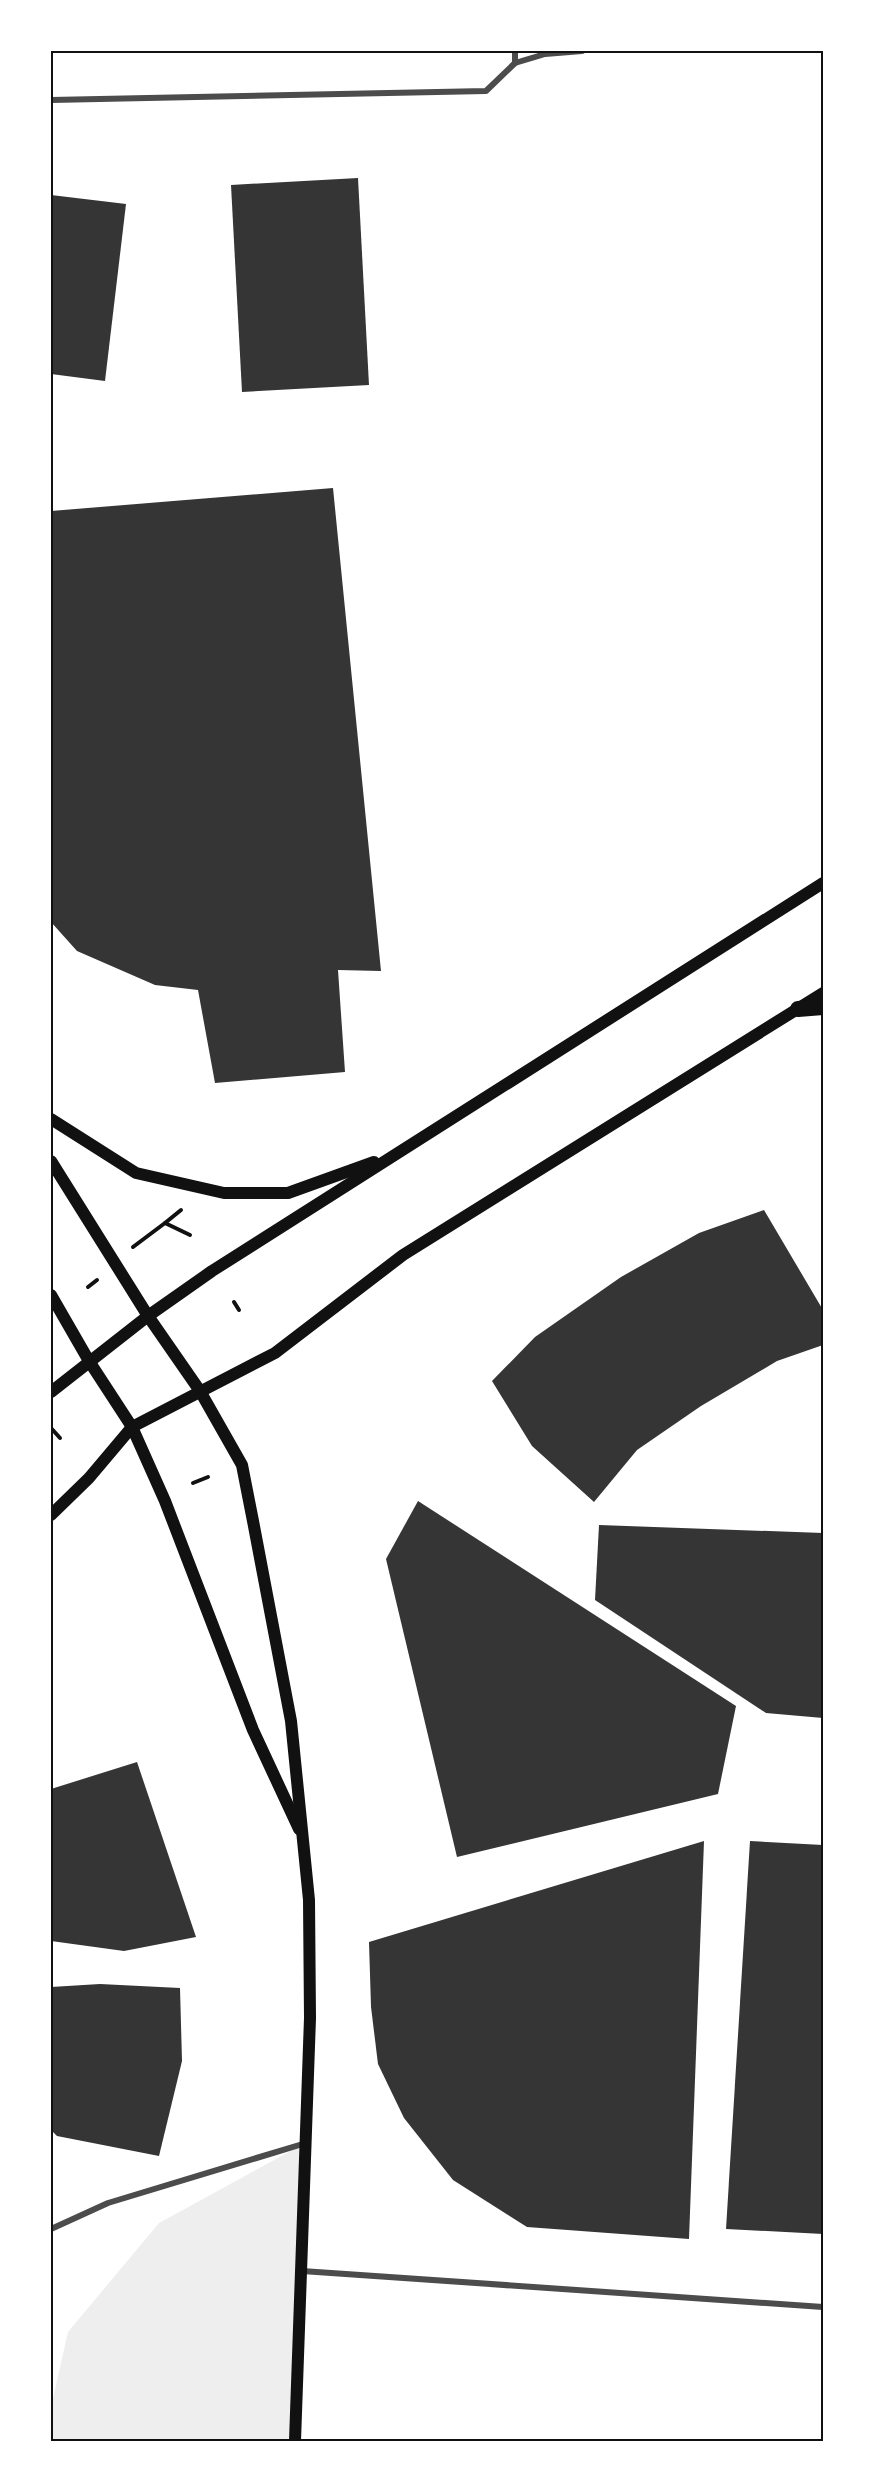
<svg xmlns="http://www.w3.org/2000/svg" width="874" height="2492" viewBox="0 0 874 2492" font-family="Lora,serif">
<rect width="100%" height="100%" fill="#fff"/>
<!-- green -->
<path fill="#eee" d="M 307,2142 L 291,2441 L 51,2441 L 51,2407 L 68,2332 L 159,2223 Z"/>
<!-- building -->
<g fill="#353535">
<path d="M 358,178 L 369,385 L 242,392 L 231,185 Z"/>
<path d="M 51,195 L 126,204 L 105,381 L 51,374 Z"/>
<path d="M 333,488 L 381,971 L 338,970 L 345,1072 L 215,1083 L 198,990 L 155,985 L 77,951 L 51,922 L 51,511 Z"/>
<path d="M 764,1210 L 823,1310 L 823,1345 L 777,1361 L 701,1406 L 637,1450 L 594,1502 L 532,1446 L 492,1381 L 535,1337 L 621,1277 L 699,1233 Z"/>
<path d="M 418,1501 L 736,1706 L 718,1794 L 457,1857 L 386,1559 Z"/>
<path d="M 599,1525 L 823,1533 L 823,1718 L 766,1713 L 595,1600 Z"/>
<path d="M 137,1762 L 196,1937 L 124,1951 L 51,1941 L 51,1789 Z"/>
<path d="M 704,1841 L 689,2239 L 527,2227 L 453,2180 L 404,2118 L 378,2064 L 371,2007 L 369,1942 Z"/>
<path d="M 750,1841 L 823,1845 L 823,2234 L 726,2229 Z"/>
<path d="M 100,1984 L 180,1988 L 182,2061 L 159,2156 L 57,2136 L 51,2130 L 51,1987 Z"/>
</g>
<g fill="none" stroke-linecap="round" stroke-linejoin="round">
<!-- path -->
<g stroke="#111" stroke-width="4">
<path d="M 165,1223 L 181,1210"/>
<path d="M 133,1247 L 165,1223 L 190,1235"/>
<path d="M 88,1287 L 97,1280"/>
<path d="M 234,1302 L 239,1310"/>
<path d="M 51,1428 L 60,1438"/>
<path d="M 193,1483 L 208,1477"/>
</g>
<!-- minor -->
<g stroke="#4c4c4c" stroke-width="6">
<path d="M 515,63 L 515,51"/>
<path d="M 51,100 L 486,91 L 515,63 L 545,54 L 582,51"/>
<path d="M 51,2229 L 108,2203 L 306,2143"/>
<path d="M 302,2271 L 823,2307"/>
</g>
<!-- secondary -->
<g stroke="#111" stroke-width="12">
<path d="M 51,1119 L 136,1173 L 224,1193 L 288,1193 L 374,1162"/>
<path d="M 51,1161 L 148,1316 L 200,1391 L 242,1465 L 253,1521 L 291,1721 L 309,1900 L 310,2018 L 295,2441"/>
<path d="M 51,1295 L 89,1361 L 132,1427 L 165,1501 L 253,1730 L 299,1829"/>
<path d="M 51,1392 L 148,1316 L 212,1271 L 823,883"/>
<path d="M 51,1515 L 89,1478 L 132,1427 L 275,1353 L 403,1255 L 823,993"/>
</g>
<!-- trunk -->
<path stroke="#111" stroke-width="16" d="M 798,1009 L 823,1007"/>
</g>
<!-- border -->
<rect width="874" height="2492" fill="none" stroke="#ffffff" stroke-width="105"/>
<rect x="52" y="52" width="770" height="2388" fill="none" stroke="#111" stroke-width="2"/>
</svg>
